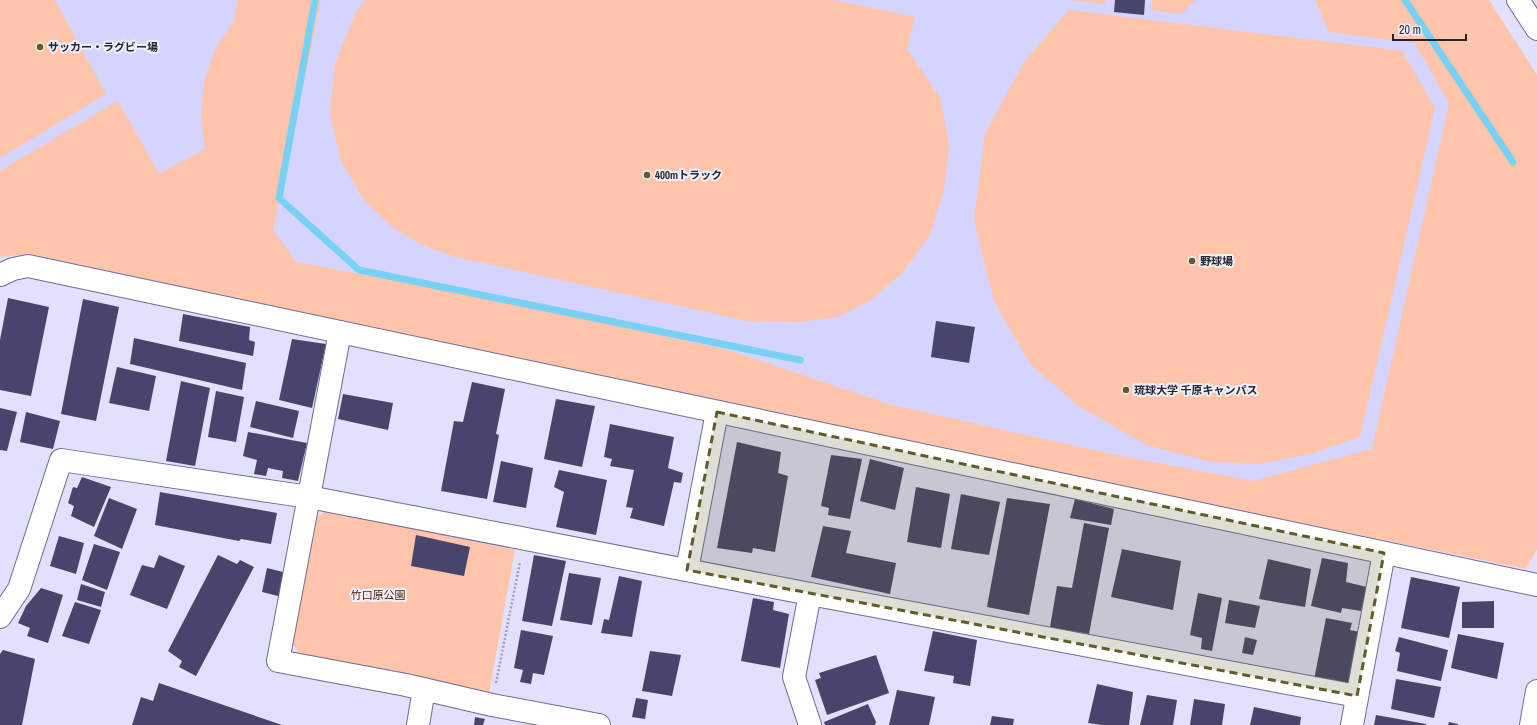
<svg xmlns="http://www.w3.org/2000/svg" width="1537" height="725" viewBox="0 0 1537 725" font-family="'Archivo Narrow','Noto Sans JP',sans-serif">
<rect width="100%" height="100%" fill="#e1e1fd"/>
<!-- built -->
<path fill="#d4d4ff" d="M 0,0 L 1482,0 L 1521,561 L 33,245 L 0,249 Z"/>
<!-- green -->
<g fill="#ffc4aa">
<path d="M 0,0 L 55,0 L 106,94 L 0,158 Z"/>
<path d="M 238,0 L 321,0 L 273,230 L 296,262 L 524,305 L 728,350 L 892,405 L 1116,455 L 1253,481 L 1372,449 L 1449,104 L 1415,43 L 1329,32 L 1315,0 L 1489,0 L 1537,75 L 1537,549 L 1526,569 L 884,438 L 31,254 L 0,257 L 0,171 L 118,101 L 159,174 L 205,149 L 201,117 L 204,82 L 216,47 L 233,23 Z"/>
<path d="M 366,0 L 833,0 L 915,17 L 907,49 L 940,98 L 949,144 L 944,190 L 930,235 L 903,272 L 870,301 L 837,317 L 800,322 L 748,321 L 456,257 L 422,245 L 393,228 L 364,200 L 341,161 L 330,113 L 335,64 L 356,12 Z"/>
<path d="M 1069,0 L 1105,0 L 1105,4 Z"/>
<path d="M 1152,0 L 1195,0 L 1181,14 L 1151,10 Z"/>
<path d="M 1069,10 L 1402,51 L 1435,108 L 1360,437 L 1313,453 L 1261,464 L 1211,462 L 1147,445 L 1080,407 L 1030,364 L 994,301 L 974,221 L 985,134 L 1024,62 Z"/>
<path d="M 326,510 L 515,550 L 489,693 L 437,684 L 411,675 L 300,655 L 293,644 L 317,518 Z"/>
</g>
<g fill="none" stroke-linecap="round" stroke-linejoin="round">
<!-- stream -->
<g stroke="#78d1f4" stroke-width="7">
<path d="M 315,0 L 279,198 L 359,270 L 800,360"/>
<path d="M 1405,0 L 1513,162"/>
</g>
</g>
<!-- building -->
<g fill="#47456b">
<path d="M 1115,0 L 1145,0 L 1144,15 L 1114,12 Z"/>
<path d="M 8,298 L 49,307 L 31,396 L 0,390 L 0,340 Z"/>
<path d="M 83,299 L 119,307 L 96,421 L 61,414 Z"/>
<path d="M 183,314 L 250,327 L 249,340 L 255,342 L 253,356 L 179,341 Z"/>
<path d="M 936,321 L 975,327 L 969,363 L 931,357 Z"/>
<path d="M 134,338 L 246,363 L 242,390 L 130,364 Z"/>
<path d="M 292,339 L 326,344 L 312,408 L 279,400 Z"/>
<path d="M 117,367 L 156,376 L 149,411 L 109,403 Z"/>
<path d="M 181,381 L 210,388 L 195,466 L 166,461 Z"/>
<path d="M 472,382 L 505,389 L 496,434 L 499,435 L 487,499 L 441,491 L 454,421 L 463,422 Z"/>
<path d="M 216,391 L 244,397 L 236,442 L 208,437 Z"/>
<path d="M 343,394 L 393,403 L 388,430 L 338,419 Z"/>
<path d="M 556,399 L 595,406 L 582,467 L 544,459 Z"/>
<path d="M 256,401 L 299,411 L 293,438 L 250,427 Z"/>
<path d="M 0,408 L 17,412 L 7,451 L 0,450 Z"/>
<path d="M 26,412 L 60,421 L 53,449 L 20,442 Z"/>
<path d="M 610,424 L 674,437 L 668,468 L 683,473 L 681,483 L 674,482 L 664,526 L 630,518 L 633,508 L 626,507 L 634,470 L 610,466 L 612,459 L 604,457 Z"/>
<path d="M 248,432 L 307,443 L 298,481 L 282,478 L 283,471 L 268,468 L 266,476 L 254,474 L 257,460 L 243,456 Z"/>
<path d="M 737,442 L 781,452 L 778,473 L 788,476 L 775,552 L 753,548 L 752,553 L 717,548 Z"/>
<path d="M 831,455 L 862,459 L 850,519 L 828,515 L 829,508 L 821,506 Z"/>
<path d="M 870,459 L 904,468 L 895,510 L 860,501 Z"/>
<path d="M 501,461 L 533,468 L 526,508 L 493,502 Z"/>
<path d="M 559,470 L 607,480 L 596,535 L 556,527 L 564,492 L 554,487 Z"/>
<path d="M 82,477 L 111,487 L 94,527 L 71,516 L 74,506 L 68,503 L 73,487 L 77,488 Z"/>
<path d="M 916,487 L 950,494 L 941,548 L 907,542 Z"/>
<path d="M 160,492 L 277,513 L 271,544 L 241,539 L 239,541 L 155,525 Z"/>
<path d="M 961,494 L 1000,502 L 989,555 L 951,549 Z"/>
<path d="M 109,498 L 137,509 L 122,549 L 94,536 Z"/>
<path d="M 1007,498 L 1050,504 L 1029,615 L 987,607 Z"/>
<path d="M 1075,499 L 1114,509 L 1111,525 L 1070,518 Z"/>
<path d="M 1084,523 L 1109,528 L 1089,634 L 1050,627 L 1057,586 L 1072,588 Z"/>
<path d="M 823,526 L 851,531 L 846,553 L 896,563 L 890,594 L 811,577 Z"/>
<path d="M 416,535 L 470,547 L 464,576 L 411,566 Z"/>
<path d="M 59,536 L 84,543 L 76,574 L 50,566 Z"/>
<path d="M 94,544 L 120,552 L 107,590 L 82,580 Z"/>
<path d="M 1122,549 L 1181,561 L 1173,610 L 1111,597 Z"/>
<path d="M 159,555 L 185,566 L 167,609 L 130,595 L 142,565 L 154,568 Z"/>
<path d="M 218,555 L 237,564 L 240,560 L 254,567 L 196,676 L 179,667 L 182,661 L 168,651 Z"/>
<path d="M 534,555 L 566,561 L 552,626 L 522,621 Z"/>
<path d="M 1322,558 L 1348,563 L 1346,582 L 1367,587 L 1361,611 L 1342,608 L 1341,613 L 1311,606 Z"/>
<path d="M 1268,559 L 1311,569 L 1305,607 L 1259,599 Z"/>
<path d="M 267,568 L 287,573 L 282,597 L 262,592 Z"/>
<path d="M 569,573 L 601,578 L 592,625 L 560,620 Z"/>
<path d="M 619,576 L 642,581 L 632,637 L 601,633 L 604,619 L 609,620 Z"/>
<path d="M 1411,577 L 1460,587 L 1449,638 L 1401,628 Z"/>
<path d="M 81,584 L 105,592 L 101,607 L 77,600 Z"/>
<path d="M 41,588 L 63,595 L 48,643 L 27,636 L 30,628 L 18,623 L 26,606 Z"/>
<path d="M 1198,593 L 1222,598 L 1212,651 L 1201,649 L 1202,638 L 1190,635 Z"/>
<path d="M 753,598 L 774,602 L 773,610 L 789,614 L 780,668 L 741,661 Z"/>
<path d="M 1229,600 L 1260,606 L 1255,628 L 1225,623 Z"/>
<path d="M 1494,601 L 1494,628 L 1462,628 L 1462,602 Z"/>
<path d="M 75,602 L 101,610 L 89,644 L 62,636 Z"/>
<path d="M 1326,618 L 1352,623 L 1350,630 L 1360,632 L 1348,687 L 1314,680 Z"/>
<path d="M 521,630 L 553,636 L 544,675 L 533,673 L 531,684 L 520,682 L 523,670 L 514,668 Z"/>
<path d="M 933,631 L 977,640 L 970,686 L 953,683 L 954,676 L 924,671 Z"/>
<path d="M 1458,634 L 1504,643 L 1497,679 L 1451,668 Z"/>
<path d="M 1245,637 L 1257,640 L 1253,655 L 1242,653 Z"/>
<path d="M 1399,637 L 1448,650 L 1441,681 L 1397,671 L 1400,653 L 1395,651 Z"/>
<path d="M 3,650 L 35,659 L 22,725 L 0,725 L 0,654 Z"/>
<path d="M 650,651 L 681,655 L 672,696 L 642,691 Z"/>
<path d="M 876,655 L 889,693 L 827,715 L 815,680 L 821,678 L 819,673 Z"/>
<path d="M 1396,679 L 1441,687 L 1434,718 L 1391,709 Z"/>
<path d="M 159,683 L 282,725 L 132,725 L 141,697 L 153,701 Z"/>
<path d="M 1097,684 L 1133,692 L 1129,725 L 1102,725 L 1088,723 Z"/>
<path d="M 897,690 L 935,697 L 929,725 L 889,725 Z"/>
<path d="M 1147,695 L 1177,700 L 1173,725 L 1140,725 Z"/>
<path d="M 636,698 L 648,700 L 645,719 L 632,717 Z"/>
<path d="M 1194,699 L 1225,704 L 1222,725 L 1190,725 Z"/>
<path d="M 868,704 L 876,722 L 875,725 L 825,725 L 824,722 Z"/>
<path d="M 1254,707 L 1301,717 L 1300,725 L 1250,725 Z"/>
<path d="M 1376,715 L 1426,724 L 1426,725 L 1374,725 Z"/>
<path d="M 992,716 L 1014,719 L 1013,725 L 990,725 Z"/>
<path d="M 475,717 L 485,719 L 483,725 L 474,725 Z"/>
<path d="M 1449,722 L 1458,724 L 1458,725 L 1448,725 Z"/>
</g>
<g fill="none" stroke-linecap="round" stroke-linejoin="round">
<defs>
<g id="minor">
<path d="M 1518,0 L 1537,29"/>
<path d="M 0,275 L 13,269 L 28,266 L 1537,585"/>
<path d="M 340,332 L 278,661 L 406,685 L 492,705 L 599,725"/>
<path d="M 687,570 L 717,412"/>
<path d="M 810,594 L 794,677 L 810,725"/>
<path d="M 0,617 L 19,589 L 61,460 L 309,497 L 810,594 L 1357,696"/>
<path d="M 418,725 L 424,689"/>
<path d="M 1352,725 L 1384,553"/>
</g>
<path id="tertiary" d="M 1531,725 L 1537,691"/>
</defs>
<!-- minor casing -->
<use href="#minor" stroke="#6e6c96" stroke-width="24"/>
<!-- tertiary casing -->
<use href="#tertiary" stroke="#6e6c96" stroke-width="24"/>
<!-- path -->
<path stroke="#9e9eb6" stroke-width="2.5" stroke-dasharray="2 2" stroke-linecap="butt" d="M 496,683 L 520,562"/>
<!-- minor -->
<use href="#minor" stroke="#fff" stroke-width="22"/>
<!-- tertiary -->
<use href="#tertiary" stroke="#fff" stroke-width="22"/>
</g>
<!-- marked area -->
<path fill="#605c29" fill-opacity="0.2" stroke="#605c29" stroke-width="3" stroke-dasharray="8 5" stroke-linejoin="round" d="M 717,412 L 1384,553 L 1357,696 L 687,570 Z"/>
<!-- markers -->
<g fill="#605c29" stroke="#f0f0fa" stroke-width="1.5">
<circle cx="40" cy="47" r="4"/>
<circle cx="647" cy="175" r="4"/>
<circle cx="1192" cy="261" r="4"/>
<circle cx="1126" cy="390" r="4"/>
</g>
<g text-anchor="middle" dominant-baseline="central" stroke-width="4" stroke-linejoin="round" paint-order="stroke">
<!-- poi labels -->
<g font-size="11" font-weight="bold" fill="#232334" stroke="#f0f0fa" text-anchor="start">
<text x="48" y="47">サッカー・ラグビー場</text>
<text x="655" y="175">400mトラック</text>
<text x="1200" y="261">野球場</text>
<text x="1134" y="390">琉球大学 千原キャンパス</text>
</g>
<!-- park labels -->
<g font-size="11" fill="#4e2008" stroke="#f0f0fa">
<text x="378" y="595">竹口原公園</text>
</g>
</g>
<!-- scale -->
<path d="M1393 34v6h73v-6" fill="none" stroke="#232334" stroke-width="2"/>
<text x="1399" y="34" font-size="12" fill="#232334" stroke="#f0f0fa" stroke-width="3" paint-order="stroke">20 m</text>
</svg>
